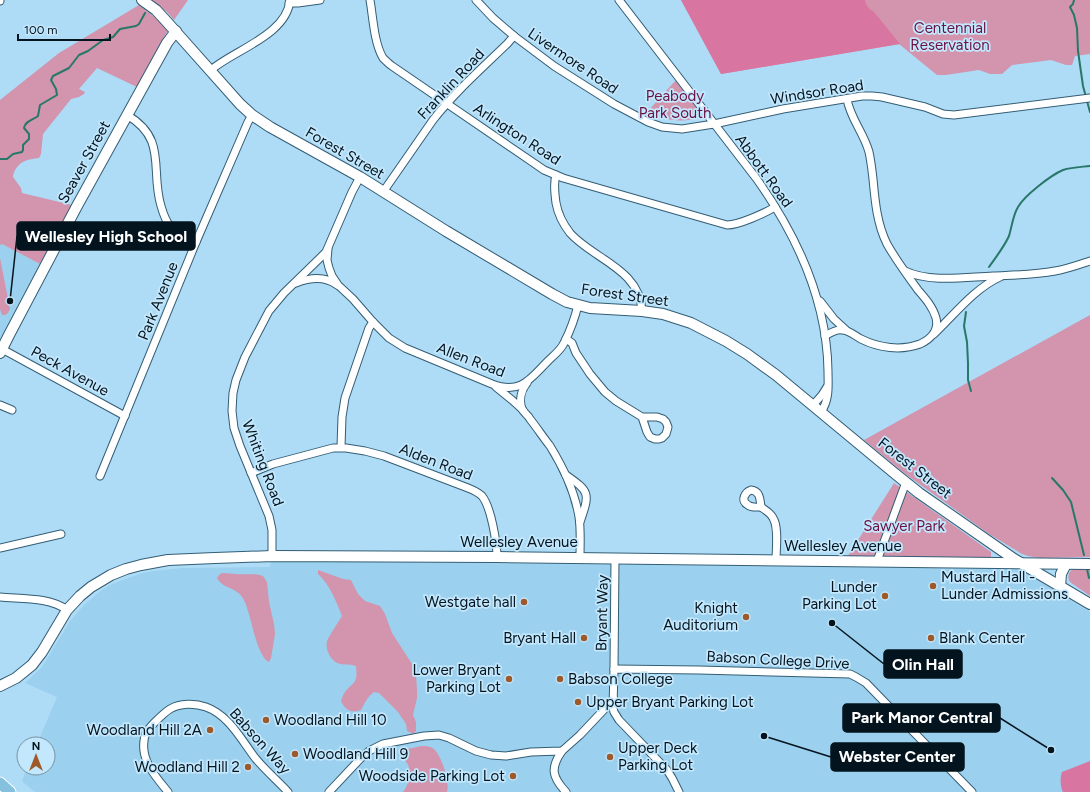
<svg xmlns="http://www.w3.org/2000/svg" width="1090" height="792" viewBox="0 0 1090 792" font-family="Figtree,sans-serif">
<rect width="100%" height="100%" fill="#aedbf6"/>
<!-- built -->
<g fill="#9bd0ee">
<path d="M 0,243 L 40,264 L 0,339 Z"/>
<path d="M 271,561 L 1020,569 L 1090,612 L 1090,792 L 35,792 L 22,781 L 27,768 L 48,768 L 48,744 L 37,744 L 57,697 L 25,683 L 42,667 L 70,621 L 85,604 L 102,590 L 112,584 L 139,574 L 153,571 L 183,568 L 270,567 Z"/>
</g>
<!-- green -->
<g fill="#d394ae">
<path d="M 151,0 L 188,0 L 174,20 L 167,12 Z"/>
<path d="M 681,0 L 1090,0 L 1090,54 L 1075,56 L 1072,65 L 1066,65 L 1051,60 L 1012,65 L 1002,74 L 990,74 L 979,70 L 946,75 L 937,75 L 899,44 L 721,74 Z"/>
<path d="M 139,5 L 157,19 L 168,30 L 137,87 L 97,68 L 79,89 L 85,92 L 84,94 L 79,97 L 71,99 L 43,134 L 41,154 L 39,158 C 34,159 29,159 25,161 C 19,163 13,171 13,177 L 21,188 L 22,193 L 72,205 L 40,264 L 2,244 L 0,245 L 0,100 L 59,53 Z"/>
<path d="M 676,80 L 701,113 L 701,117 L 699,118 C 681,123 663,120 647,112 Z"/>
<path d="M 0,258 L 9,304 L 10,309 L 8,313 L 5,315 L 2,315 L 0,309 Z"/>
<path d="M 1090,315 L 1090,557 L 1040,558 L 1028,556 L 1022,554 L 989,534 L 904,473 L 864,440 Z"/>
<path d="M 894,483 L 991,552 L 991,557 L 989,558 L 848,556 Z"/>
<path d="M 1074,568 L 1090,568 L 1090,596 L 1070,582 C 1067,577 1068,572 1074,568 Z"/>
<path d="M 318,570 L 343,579 L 351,580 L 358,594 L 365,601 L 380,606 L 385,614 L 392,633 L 412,664 L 416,675 L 417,690 L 417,698 L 413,715 L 416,722 L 416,731 L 413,734 L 407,731 L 406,724 L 398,712 L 379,693 L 374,692 C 367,697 365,703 361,710 C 351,713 346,711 341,701 C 342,698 343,695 345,692 C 354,681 358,684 356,666 C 349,663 344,666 337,663 C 330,659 325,649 327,641 C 329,636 339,621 342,616 C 336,601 330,585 318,574 Z"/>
<path d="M 222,573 C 227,573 231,574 236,574 C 245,575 254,573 263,576 L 267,582 L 269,602 L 274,624 L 275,634 L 271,658 L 269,662 C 257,656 252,621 247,608 C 246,603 242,595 237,592 C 229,586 223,588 217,578 L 219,575 Z"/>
<path d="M 421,746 C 426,746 430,746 434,749 C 442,757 450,782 447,792 L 403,792 C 409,785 412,771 407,763 C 405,760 402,758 400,755 L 401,752 L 403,750 Z"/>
</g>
<!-- forest -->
<g fill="#d876a1">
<path d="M 681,0 L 865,0 C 866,6 869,9 874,12 L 900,44 L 721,74 Z"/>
<path d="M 1090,761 L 1090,792 L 1063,792 C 1060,787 1060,777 1062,772 Z"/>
</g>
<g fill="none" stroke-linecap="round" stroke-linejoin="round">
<!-- stream -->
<g stroke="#287869" stroke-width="2">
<path d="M 1074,0 L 1073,4 L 1070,7 L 1074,15 L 1077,28 L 1078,51 L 1083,86 L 1090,112"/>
<path d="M 0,159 L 7,159 L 13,154 L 22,152 L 23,150 L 23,145 L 29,139 L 29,134 L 24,128 C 25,121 33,120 38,116 L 40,105 L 57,95 L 56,89 L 51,80 L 53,76 L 69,68 L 79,55 L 88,51 L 103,40 L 113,37 L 120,29 L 136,26 L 139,24 L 145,13"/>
<path d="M 989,267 C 996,257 1004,247 1009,236 C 1012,226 1013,215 1018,207 C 1024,196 1051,175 1063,170 C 1072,167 1081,167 1090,166"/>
<path d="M 966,312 L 964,326 L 967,342 L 968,363 L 968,380 L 971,391"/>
<path d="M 1052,478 L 1063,490 L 1071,502 L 1084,555"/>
<path d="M 1087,569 L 1089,578"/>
</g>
<defs>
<g id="street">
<path d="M 370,0 C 373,17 374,43 383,58 C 386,61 389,64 392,66 L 544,170 L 563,178 L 727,225 C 739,225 765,213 775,207"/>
<path d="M 476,0 L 493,18 L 514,36 L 554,66 L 614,104 L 648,122 L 662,127 L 682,129 L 714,124 L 783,109 L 862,96 L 872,96 L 882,97 L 925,107 L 943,114 L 954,115 L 1090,98"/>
<path d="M 619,0 L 756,178 C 796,234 827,300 828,371 C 828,385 830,399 821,412"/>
<path d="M 0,1 L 0,0"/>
<path d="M 289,3 L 298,3 L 320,0"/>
<path d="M 211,70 C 234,50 287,35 290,0"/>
<path d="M 127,115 C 168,139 150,170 161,206 C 163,213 165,220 170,226 C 176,233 187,237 196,242"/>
<path d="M 556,175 C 553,184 555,194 556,203 C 558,214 563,224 570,233 C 593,259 640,269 642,311"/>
<path d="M 383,192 L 433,120 C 455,92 481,69 507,44 L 514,36"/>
<path d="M 328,249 L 327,260 L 329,268 L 332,276 L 338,285 L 353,299 L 373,322 L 389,338 L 405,348 L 492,384 C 521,395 530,379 548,361 C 553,356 561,350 564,343 C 570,331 575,318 578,305"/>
<path d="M 905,271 C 930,283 966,277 993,276 C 1013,275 1034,275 1055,271 C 1067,269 1078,265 1090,261"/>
<path d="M 296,283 C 309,278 325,276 337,285"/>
<path d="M 820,301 L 834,319 L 846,330"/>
<path d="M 934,334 C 954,315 975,288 1000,277"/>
<path d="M 825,336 C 830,333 836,329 842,330 C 849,330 855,336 861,339 C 879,348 901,351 920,344 C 931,339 939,330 936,318 C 933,307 925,298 918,290 C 907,275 896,260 887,244 C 877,224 875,201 873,179 C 872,170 871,161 869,152 C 864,133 850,118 847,99"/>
<path d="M 566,339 L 572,343 L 576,353 L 590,374 L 605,392 L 616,401 L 642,417 L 657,417 L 663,419 L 666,422 L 668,427 L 666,434 L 662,438 L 659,439 L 655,439 L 650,437 L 647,432 L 642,417"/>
<path d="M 2,349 L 125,416"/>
<path d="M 527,383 C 521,390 519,400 522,409 C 524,413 528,415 530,419 C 537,428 543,437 550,446 C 563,467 575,493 579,517 C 581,530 580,544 580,557"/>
<path d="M 496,387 L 512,400 L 523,410"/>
<path d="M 0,405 L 12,410"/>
<path d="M 813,405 L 822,395 L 827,387"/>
<path d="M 341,447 L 342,417 L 345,398 L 369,328 L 373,322"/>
<path d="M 251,473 L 273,464 L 333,448 L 346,448 L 365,451 L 384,456 L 468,488 C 473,490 478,492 482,496 C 491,507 497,543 497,557"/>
<path d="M 566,475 C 590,492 590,493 580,522"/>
<path d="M 100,476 L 196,242 L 248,122 L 252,115"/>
<path d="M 751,490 C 760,491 760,499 761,507 C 757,507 751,508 748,505 C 740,501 745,492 751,490 Z"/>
<path d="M 761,507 C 765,510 771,513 773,518 C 779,527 776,549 776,560"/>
<path d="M 0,548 L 61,534"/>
<path d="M 272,556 L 272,530 L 269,516 L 240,446 L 234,428 L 232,411 L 233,393 L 236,380 L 245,357 L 269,311 L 284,293 L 320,258 L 326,252 L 352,192 L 360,177"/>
<path d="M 877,561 L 906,482"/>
<path d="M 0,597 C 21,599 50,597 67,610"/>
<path d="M 614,669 L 615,558"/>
<path d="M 562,751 C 550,768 552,777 566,792"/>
<path d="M 168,792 C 156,777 141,761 144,741 C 144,734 149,728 154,723 C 159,718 165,712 170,709 C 180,703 195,703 206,707 C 229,715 242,741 256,759 C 266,771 278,781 288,792"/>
<path d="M 329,792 L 360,759 L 369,751 L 383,744 L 424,736 L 439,735 L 449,738 L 476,751 L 491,755 L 506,756 L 531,752 L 562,751 L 580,735 L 614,699"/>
<path d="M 679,792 L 672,778 L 667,770 L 619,720 L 614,712 L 613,708 L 614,669 L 699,670 L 850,674 L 856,677 L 866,683 L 972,792"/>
</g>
<g id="secondary">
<path d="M 142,0 L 156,10 L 167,22 L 240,104 L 252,115 L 270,127 L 360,177 L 446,231 L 552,294 L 567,302 L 590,308 L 642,311 L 663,314 L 691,323 L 726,341 L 747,354 L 776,375 L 893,472 L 919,493 L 1014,559 L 1090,604"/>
<path d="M 0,353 L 9,335 L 77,206 L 167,43 L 176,31"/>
<path d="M 1060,586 L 1061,574 L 1066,564"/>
<path d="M 0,686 L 16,678 L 32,665 L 42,652 L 67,610 L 80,596 L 91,587 L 111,575 L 126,569 L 141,565 L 168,560 L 215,558 L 272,556 L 497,557 L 1090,564"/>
</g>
<path id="primary" d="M 0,783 L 10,792"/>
</defs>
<!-- street casing -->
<use href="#street" stroke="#335d74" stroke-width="9"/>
<!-- secondary casing -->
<use href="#secondary" stroke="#335d74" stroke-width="12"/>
<!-- primary casing -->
<use href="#primary" stroke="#fff" stroke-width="13"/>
<!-- street -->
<use href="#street" stroke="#fff" stroke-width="7"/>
<!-- secondary -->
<use href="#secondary" stroke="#fff" stroke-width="10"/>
<!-- primary -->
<use href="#primary" stroke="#85c1de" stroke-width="11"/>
</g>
<!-- markers -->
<g fill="#9d5929" stroke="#c3e7fc" stroke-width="1.5">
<circle cx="933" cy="586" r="4"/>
<circle cx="885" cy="596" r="4"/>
<circle cx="524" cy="602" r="4"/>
<circle cx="746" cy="617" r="4"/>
<circle cx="584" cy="638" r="4"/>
<circle cx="931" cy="638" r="4"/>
<circle cx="509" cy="679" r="4"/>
<circle cx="560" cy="679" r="4"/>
<circle cx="578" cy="702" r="4"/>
<circle cx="266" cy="720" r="4"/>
<circle cx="210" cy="730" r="4"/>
<circle cx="295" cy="754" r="4"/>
<circle cx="610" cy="757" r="4"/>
<circle cx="248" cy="767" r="4"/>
<circle cx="513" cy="776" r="4"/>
</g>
<g text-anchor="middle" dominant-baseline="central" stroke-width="3.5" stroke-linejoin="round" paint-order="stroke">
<!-- park labels -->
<g font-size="15" fill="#6b1242" stroke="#c3e7fc">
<text x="950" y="28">Centennial<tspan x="950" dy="17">Reservation</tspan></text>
<text x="675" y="96">Peabody<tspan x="675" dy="17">Park South</tspan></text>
<text x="904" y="526">Sawyer Park</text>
</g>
<!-- street labels -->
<g font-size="15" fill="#04141e" stroke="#c3e7fc">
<text transform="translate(573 61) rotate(34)">Livermore Road</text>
<text transform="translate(451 84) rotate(-47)">Franklin Road</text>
<text transform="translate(817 92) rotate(-9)">Windsor Road</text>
<text transform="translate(517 134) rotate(33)">Arlington Road</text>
<text transform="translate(345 153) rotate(30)">Forest Street</text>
<text transform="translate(84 162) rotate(-61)">Seaver Street</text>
<text transform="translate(764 171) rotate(54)">Abbott Road</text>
<text transform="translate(625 295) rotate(8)">Forest Street</text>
<text transform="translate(158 301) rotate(-68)">Park Avenue</text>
<text transform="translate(471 360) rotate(21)">Allen Road</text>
<text transform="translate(70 371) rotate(29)">Peck Avenue</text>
<text transform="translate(436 462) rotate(21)">Alden Road</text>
<text transform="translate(263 463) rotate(69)">Whiting Road</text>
<text transform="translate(915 468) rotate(38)">Forest Street</text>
<text x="519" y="542">Wellesley Avenue</text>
<text x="843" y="546">Wellesley Avenue</text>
<text transform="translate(602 613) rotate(-89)">Bryant Way</text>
<text transform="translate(778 660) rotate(3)">Babson College Drive</text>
<text transform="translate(260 741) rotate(48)">Babson Way</text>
</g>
<!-- poi labels -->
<g font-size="15" fill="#04141e" stroke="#c3e7fc" text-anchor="end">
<text x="941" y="577" text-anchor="start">Mustard Hall -<tspan x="941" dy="17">Lunder Admissions</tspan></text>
<text x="877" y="587">Lunder<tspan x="877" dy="17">Parking Lot</tspan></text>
<text x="516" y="602">Westgate hall</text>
<text x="738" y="608">Knight<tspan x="738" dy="17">Auditorium</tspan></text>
<text x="576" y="638">Bryant Hall</text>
<text x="939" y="638" text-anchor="start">Blank Center</text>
<text x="501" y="670">Lower Bryant<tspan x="501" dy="17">Parking Lot</tspan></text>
<text x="568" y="679" text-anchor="start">Babson College</text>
<text x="586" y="702" text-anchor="start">Upper Bryant Parking Lot</text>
<text x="274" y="720" text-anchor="start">Woodland Hill 10</text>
<text x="202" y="730">Woodland Hill 2A</text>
<text x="618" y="748" text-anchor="start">Upper Deck<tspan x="618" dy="17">Parking Lot</tspan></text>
<text x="303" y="754" text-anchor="start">Woodland Hill 9</text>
<text x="240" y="767">Woodland Hill 2</text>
<text x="505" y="776">Woodside Parking Lot</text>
</g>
</g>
<!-- callouts -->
<path fill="none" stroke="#04141e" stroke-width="1.5" d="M10 301L17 236M832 623L884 664M1051 750L1000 718M764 736L831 757"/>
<g fill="#04141e" stroke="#c3e7fc" stroke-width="1.5">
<circle cx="10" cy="301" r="4"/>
<circle cx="832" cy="623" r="4"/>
<circle cx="1051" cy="750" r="4"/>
<circle cx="764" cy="736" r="4"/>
</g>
<g fill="#04141e" stroke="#04141e" stroke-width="1.5">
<rect x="17" y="222" width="178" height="28" rx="4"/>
<rect x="884" y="650" width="78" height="28" rx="4"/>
<rect x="843" y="704" width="157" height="28" rx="4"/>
<rect x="831" y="743" width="133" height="28" rx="4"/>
</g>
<g font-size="16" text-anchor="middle" font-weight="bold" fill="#fff">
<text x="106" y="242">Wellesley High School</text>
<text x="923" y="670">Olin Hall</text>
<text x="922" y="723">Park Manor Central</text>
<text x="897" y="762">Webster Center</text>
</g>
<!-- north arrow -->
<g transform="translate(36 756)"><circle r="19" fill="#c3e7fc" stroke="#7793a3"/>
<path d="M0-3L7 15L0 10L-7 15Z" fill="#9d5929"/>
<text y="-6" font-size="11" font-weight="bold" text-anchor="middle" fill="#04141e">N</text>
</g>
<!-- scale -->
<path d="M18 34v6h92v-6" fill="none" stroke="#04141e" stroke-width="2"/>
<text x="24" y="34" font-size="12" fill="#04141e" stroke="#c3e7fc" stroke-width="3" paint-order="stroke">100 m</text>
</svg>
